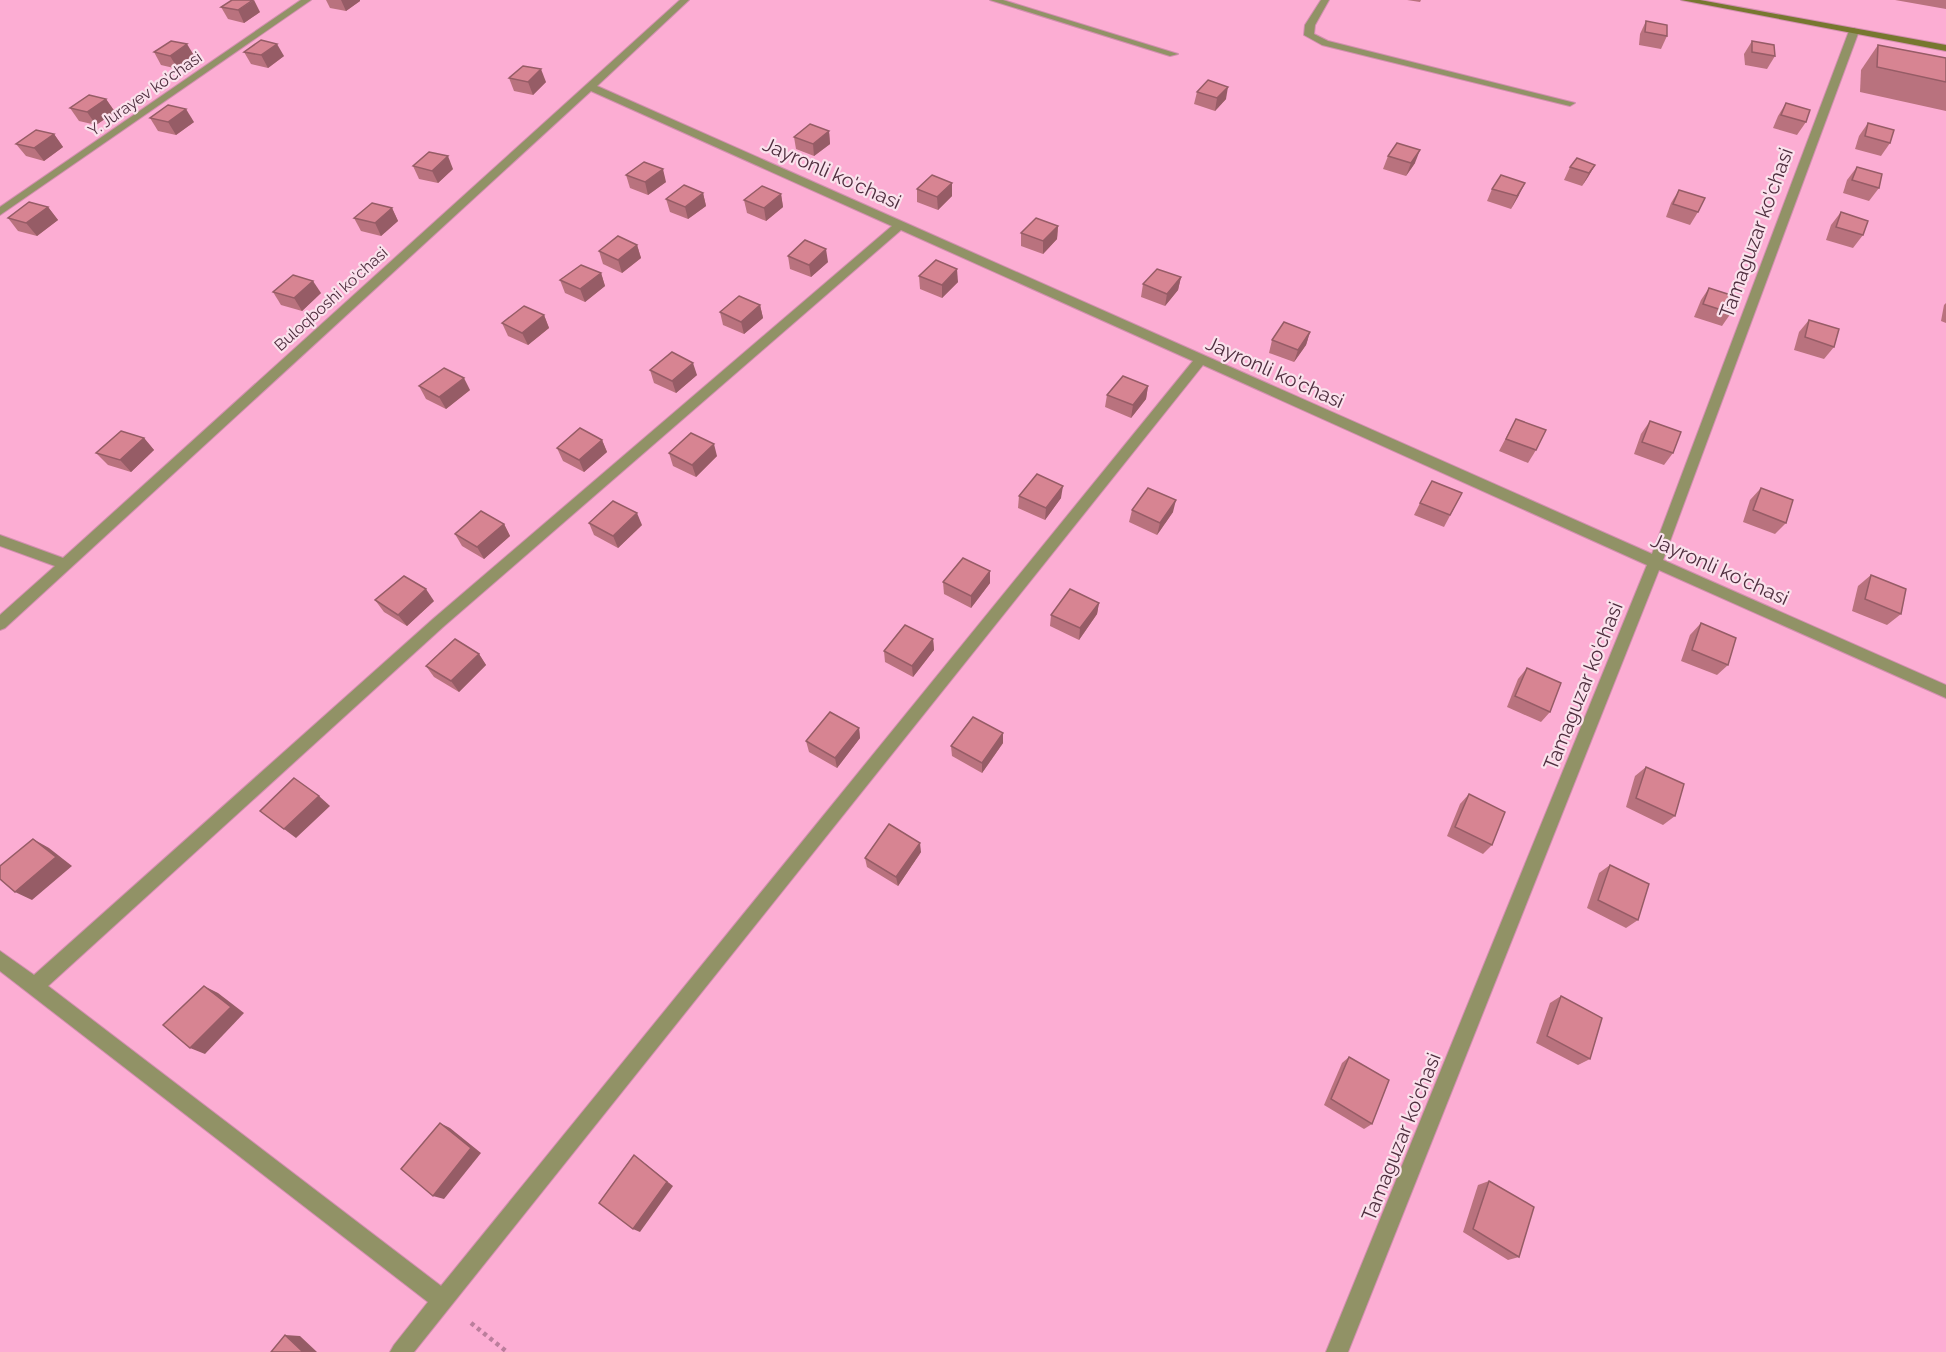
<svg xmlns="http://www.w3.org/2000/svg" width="1946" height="1352" viewBox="0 0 1946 1352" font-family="Raleway,sans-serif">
<rect width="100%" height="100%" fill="#fcadd3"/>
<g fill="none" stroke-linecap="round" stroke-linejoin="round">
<defs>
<g id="street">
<path d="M 301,0 L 311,0 L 0,215 L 0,207 Z"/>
<path d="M 680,0 L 689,0 L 597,86 L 1652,554 L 1849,31 L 1854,28 L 1859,31 L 1663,560 L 1946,685 L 1946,698 L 1659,570 L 1348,1352 L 1326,1352 L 1647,565 L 1203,365 L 414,1352 L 390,1352 L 394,1345 L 428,1302 L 0,971 L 0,951 L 34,975 L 433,619 L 892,226 L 591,91 L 5,628 L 0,630 L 0,615 L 55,566 L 0,546 L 0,535 L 63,558 ZM 901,230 L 1193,361 L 441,1286 L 48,986 L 443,627 Z"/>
<path d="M 990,0 L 1003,0 L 1178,54 L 1170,56 Z"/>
<path d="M 1321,0 L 1329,0 L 1315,25 L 1314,34 L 1328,41 L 1575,103 L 1570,106 L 1322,45 L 1304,35 L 1305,25 Z"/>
</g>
<path id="secondary" d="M 1681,0 L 1700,0 L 1946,45 L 1946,51 Z"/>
</defs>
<!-- street casing -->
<use href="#street" stroke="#d28faf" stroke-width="2"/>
<!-- secondary casing -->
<use href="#secondary" stroke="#d28faf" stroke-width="2"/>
<!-- path -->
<path stroke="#bb7e9c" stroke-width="4.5" stroke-dasharray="4 4" stroke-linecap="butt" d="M 471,1323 L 507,1352"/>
<!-- street -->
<use href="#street" fill="#919266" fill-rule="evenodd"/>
<!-- secondary -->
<use href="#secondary" fill="#77772f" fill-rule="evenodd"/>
</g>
<!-- wall -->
<g fill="#b9727e">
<path d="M 326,0 L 360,0 L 360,1 L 346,11 L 330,8 Z"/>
<path d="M 1407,0 L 1421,0 L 1420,2 Z"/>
<path d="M 1895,0 L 1946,0 L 1946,9 Z"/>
<path d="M 221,7 L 260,12 L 244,23 L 228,19 Z"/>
<path d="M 1646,21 L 1667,36 L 1661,49 L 1639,45 L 1640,34 Z"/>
<path d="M 1752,41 L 1775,56 L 1767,69 L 1745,65 L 1744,54 Z"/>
<path d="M 1878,45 L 1946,58 L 1946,111 L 1860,92 L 1861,70 Z"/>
<path d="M 154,52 L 195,57 L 178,69 L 161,65 Z"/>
<path d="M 244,52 L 284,56 L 268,68 L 251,64 Z"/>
<path d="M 509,78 L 546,82 L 533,95 L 514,91 Z"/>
<path d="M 1197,92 L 1226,99 L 1215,111 L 1194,104 Z"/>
<path d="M 106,99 L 115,112 L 96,125 L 79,121 L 70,108 Z"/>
<path d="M 1786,103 L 1806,122 L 1797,135 L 1773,128 L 1778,116 Z"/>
<path d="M 150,118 L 194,122 L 176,135 L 158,131 Z"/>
<path d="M 1868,123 L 1890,143 L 1881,156 L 1855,149 L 1859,136 Z"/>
<path d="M 829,131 L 830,144 L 814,156 L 796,149 L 794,137 Z"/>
<path d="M 54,134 L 63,147 L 44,161 L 26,156 L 16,144 Z"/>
<path d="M 1388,156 L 1415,163 L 1406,176 L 1383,169 Z"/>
<path d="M 1595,165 L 1588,177 L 1582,186 L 1564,180 L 1570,167 Z"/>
<path d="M 413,166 L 453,169 L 438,183 L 419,179 Z"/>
<path d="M 1857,167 L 1879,188 L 1869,201 L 1843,193 L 1847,180 Z"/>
<path d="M 626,175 L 666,182 L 648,195 L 630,188 Z"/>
<path d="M 952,183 L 952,196 L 938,210 L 917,202 L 917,189 Z"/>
<path d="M 1492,189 L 1519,195 L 1511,209 L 1487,201 Z"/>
<path d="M 1679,190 L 1698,212 L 1690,225 L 1666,217 L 1671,203 Z"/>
<path d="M 703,193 L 706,206 L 688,219 L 670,212 L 666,199 Z"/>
<path d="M 781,194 L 783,207 L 766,221 L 747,213 L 744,200 Z"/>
<path d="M 48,207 L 58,220 L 37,236 L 18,231 L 8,218 Z"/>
<path d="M 392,208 L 398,221 L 381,236 L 361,231 L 354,218 Z"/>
<path d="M 1841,212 L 1863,235 L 1853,248 L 1826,240 L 1831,225 Z"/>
<path d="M 1058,226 L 1057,239 L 1043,254 L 1021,246 L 1021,233 Z"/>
<path d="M 637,245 L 641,258 L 622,273 L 603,264 L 599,251 Z"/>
<path d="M 788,256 L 828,262 L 811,277 L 790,269 Z"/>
<path d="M 601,273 L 605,286 L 585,302 L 565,293 L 560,280 Z"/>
<path d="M 919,276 L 958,282 L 942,298 L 920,289 Z"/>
<path d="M 1181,277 L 1178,290 L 1165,306 L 1141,297 L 1143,284 Z"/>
<path d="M 1709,288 L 1731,313 L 1722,326 L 1694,317 L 1701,300 Z"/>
<path d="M 273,292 L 321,293 L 302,311 L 281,305 Z"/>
<path d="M 1946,303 L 1946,323 L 1941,321 L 1944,305 Z"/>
<path d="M 760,305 L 763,318 L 744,334 L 723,325 L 720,312 Z"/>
<path d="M 544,315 L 549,328 L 528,345 L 508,336 L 502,323 Z"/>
<path d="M 1809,320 L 1834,347 L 1824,359 L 1794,350 L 1799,332 Z"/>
<path d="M 1310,332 L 1306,345 L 1294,362 L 1269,353 L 1272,340 Z"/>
<path d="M 650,370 L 697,375 L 676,393 L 654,383 Z"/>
<path d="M 419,386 L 470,390 L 446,409 L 426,399 Z"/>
<path d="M 1148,386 L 1146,399 L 1131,418 L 1105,407 L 1107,395 Z"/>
<path d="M 1516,419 L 1536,450 L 1528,463 L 1499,451 Z"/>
<path d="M 1650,421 L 1673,453 L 1664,465 L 1634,454 L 1641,434 Z"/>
<path d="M 144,438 L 154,450 L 131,472 L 108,465 L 96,453 Z"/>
<path d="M 602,440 L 607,452 L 584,472 L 563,461 L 557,448 Z"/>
<path d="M 669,453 L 717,456 L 696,477 L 673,466 Z"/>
<path d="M 1761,488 L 1786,523 L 1775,534 L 1743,522 L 1750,500 Z"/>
<path d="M 1462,493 L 1444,527 L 1414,515 L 1420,503 Z"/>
<path d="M 1019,496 L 1061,498 L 1045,520 L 1018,508 Z"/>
<path d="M 1132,510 L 1173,512 L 1157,535 L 1129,522 Z"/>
<path d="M 589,523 L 642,525 L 618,548 L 594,535 Z"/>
<path d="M 504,524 L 510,536 L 484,559 L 462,546 L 455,534 Z"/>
<path d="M 990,571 L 990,583 L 971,608 L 944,594 L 943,582 Z"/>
<path d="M 1871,575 L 1901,614 L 1887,625 L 1852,611 L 1858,586 Z"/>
<path d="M 375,600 L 434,601 L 407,626 L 384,612 Z"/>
<path d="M 1099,603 L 1097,614 L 1079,640 L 1050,626 L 1051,615 Z"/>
<path d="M 1701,623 L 1728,665 L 1717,675 L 1681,661 L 1690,635 Z"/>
<path d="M 933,639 L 934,650 L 913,677 L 885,662 L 884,651 Z"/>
<path d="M 479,654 L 486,665 L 459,692 L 434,677 L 426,666 Z"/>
<path d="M 1527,668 L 1550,712 L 1541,722 L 1507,707 L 1518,679 Z"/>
<path d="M 859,728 L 860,738 L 837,768 L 809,752 L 806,741 Z"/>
<path d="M 1003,733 L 1003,743 L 982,773 L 952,756 L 951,746 Z"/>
<path d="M 1646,767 L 1675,816 L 1663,825 L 1626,807 L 1635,776 Z"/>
<path d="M 1469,794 L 1492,845 L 1483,854 L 1447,836 L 1460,804 Z"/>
<path d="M 921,852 L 898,886 L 867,867 L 865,858 Z"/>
<path d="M 1610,865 L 1638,920 L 1626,928 L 1587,908 L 1599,873 Z"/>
<path d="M 1561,996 L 1590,1059 L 1578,1065 L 1536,1043 L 1550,1003 Z"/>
<path d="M 1349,1057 L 1372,1124 L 1364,1129 L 1324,1105 L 1342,1063 Z"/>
<path d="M 1489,1181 L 1519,1257 L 1508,1260 L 1463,1232 L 1478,1185 Z"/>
</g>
<!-- shaded-wall -->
<g fill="#965c66">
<path d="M 254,0 L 260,12 L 244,23 L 238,10 Z"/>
<path d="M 341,0 L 360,0 L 360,1 L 346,11 Z"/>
<path d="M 187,44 L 195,57 L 178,69 L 170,56 Z"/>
<path d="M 277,44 L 284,56 L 268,68 L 261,55 Z"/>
<path d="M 541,69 L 546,82 L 533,95 L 528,82 Z"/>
<path d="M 1228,87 L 1226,99 L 1215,111 L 1217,98 Z"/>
<path d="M 106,99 L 115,112 L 96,125 L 87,112 Z"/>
<path d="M 186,109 L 194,122 L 176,135 L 168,122 Z"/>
<path d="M 829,131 L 830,144 L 814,156 L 813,144 Z"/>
<path d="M 54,134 L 63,147 L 44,161 L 34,148 Z"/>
<path d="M 1420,150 L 1415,163 L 1406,176 L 1411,163 Z"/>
<path d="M 448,156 L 453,169 L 438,183 L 432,171 Z"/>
<path d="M 1595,165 L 1588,177 L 1582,186 L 1589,173 Z"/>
<path d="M 663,169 L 666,182 L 648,195 L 645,182 Z"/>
<path d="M 952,183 L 952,196 L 938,210 L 937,197 Z"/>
<path d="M 1525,183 L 1519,195 L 1511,209 L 1517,196 Z"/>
<path d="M 703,193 L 706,206 L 688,219 L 685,207 Z"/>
<path d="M 781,194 L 783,207 L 766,221 L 764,208 Z"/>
<path d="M 48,207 L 58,220 L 37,236 L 26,223 Z"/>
<path d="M 392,208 L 398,221 L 381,236 L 375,223 Z"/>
<path d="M 1058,226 L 1057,239 L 1043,254 L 1043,241 Z"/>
<path d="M 637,245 L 641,258 L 622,273 L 618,260 Z"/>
<path d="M 826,249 L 828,262 L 811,277 L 809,265 Z"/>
<path d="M 957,269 L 958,282 L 942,298 L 942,285 Z"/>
<path d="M 601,273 L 605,286 L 585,302 L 580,289 Z"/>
<path d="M 1181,277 L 1178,290 L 1165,306 L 1167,294 Z"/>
<path d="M 313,281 L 321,293 L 302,311 L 294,298 Z"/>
<path d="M 760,305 L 763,318 L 744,334 L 741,322 Z"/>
<path d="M 544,315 L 549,328 L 528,345 L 522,333 Z"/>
<path d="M 1310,332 L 1306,345 L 1294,362 L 1298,350 Z"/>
<path d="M 693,363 L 697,375 L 676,393 L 672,381 Z"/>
<path d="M 464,378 L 470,390 L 446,409 L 439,397 Z"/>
<path d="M 1148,386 L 1146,399 L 1131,418 L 1133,405 Z"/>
<path d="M 144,438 L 154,450 L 131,472 L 120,460 Z"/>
<path d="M 602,440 L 607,452 L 584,472 L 579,460 Z"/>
<path d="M 714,444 L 717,456 L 696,477 L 692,465 Z"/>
<path d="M 1063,486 L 1061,498 L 1045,520 L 1046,508 Z"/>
<path d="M 1176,500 L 1173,512 L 1157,535 L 1160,523 Z"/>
<path d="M 637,513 L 642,525 L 618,548 L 613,536 Z"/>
<path d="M 504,524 L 510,536 L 484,559 L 477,547 Z"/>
<path d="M 990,571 L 990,583 L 971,608 L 971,596 Z"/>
<path d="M 426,589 L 434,601 L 407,626 L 398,615 Z"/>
<path d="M 1099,603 L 1097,614 L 1079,640 L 1080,628 Z"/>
<path d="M 933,639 L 934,650 L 913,677 L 912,666 Z"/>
<path d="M 479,654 L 486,665 L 459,692 L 451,681 Z"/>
<path d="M 859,728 L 860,738 L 837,768 L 835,758 Z"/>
<path d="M 1003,733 L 1003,743 L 982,773 L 982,763 Z"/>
<path d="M 319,796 L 330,806 L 296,838 L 284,829 Z"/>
<path d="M 33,839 L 49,848 L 72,866 L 32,900 L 15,892 Z"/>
<path d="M 920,843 L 921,852 L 898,886 L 896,877 Z"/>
<path d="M 204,986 L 218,993 L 244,1013 L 205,1054 L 190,1048 Z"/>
<path d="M 440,1123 L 450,1128 L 481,1153 L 444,1199 L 433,1196 Z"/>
<path d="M 634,1155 L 673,1186 L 640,1232 L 633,1229 Z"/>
<path d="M 285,1335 L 300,1336 L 317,1352 L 303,1352 Z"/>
</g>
<!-- building -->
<g fill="#d78492" stroke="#965c66" stroke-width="1.5">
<path d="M 232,0 L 253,0 L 238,10 L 221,7 Z"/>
<path d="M 1646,21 L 1667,25 L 1667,36 L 1645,32 Z"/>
<path d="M 261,40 L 277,44 L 261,55 L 244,52 Z"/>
<path d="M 171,41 L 187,44 L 170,56 L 154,52 Z"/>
<path d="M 1752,41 L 1774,45 L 1775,56 L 1752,52 Z"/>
<path d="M 1878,45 L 1946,58 L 1946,82 L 1877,67 Z"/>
<path d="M 523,66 L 541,69 L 528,82 L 509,78 Z"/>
<path d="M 1208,80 L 1228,87 L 1217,98 L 1197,92 Z"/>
<path d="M 89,95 L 106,99 L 87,112 L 70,108 Z"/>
<path d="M 1786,103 L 1810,110 L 1806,122 L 1781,115 Z"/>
<path d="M 168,105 L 186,109 L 168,122 L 150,118 Z"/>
<path d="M 1868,123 L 1894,130 L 1890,143 L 1865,136 Z"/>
<path d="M 810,124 L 829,131 L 813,144 L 794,137 Z"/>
<path d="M 36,130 L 54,134 L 34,148 L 16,144 Z"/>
<path d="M 1397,143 L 1420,150 L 1411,163 L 1388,156 Z"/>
<path d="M 429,152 L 448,156 L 432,171 L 413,166 Z"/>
<path d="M 1577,158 L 1595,165 L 1589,173 L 1570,167 Z"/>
<path d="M 644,162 L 663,169 L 645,182 L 626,175 Z"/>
<path d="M 1857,167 L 1882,174 L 1879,188 L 1852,180 Z"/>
<path d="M 932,175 L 952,183 L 937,197 L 917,189 Z"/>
<path d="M 1501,175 L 1525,183 L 1517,196 L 1492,189 Z"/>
<path d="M 684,185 L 703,193 L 685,207 L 666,199 Z"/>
<path d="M 762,186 L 781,194 L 764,208 L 744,200 Z"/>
<path d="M 1679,190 L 1705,198 L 1698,212 L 1673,204 Z"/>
<path d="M 29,202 L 48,207 L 26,223 L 8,218 Z"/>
<path d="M 372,203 L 392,208 L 375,223 L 354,218 Z"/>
<path d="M 1841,212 L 1868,221 L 1863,235 L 1836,227 Z"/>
<path d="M 1036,218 L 1058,226 L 1043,241 L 1021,233 Z"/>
<path d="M 618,236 L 637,245 L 618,260 L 599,251 Z"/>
<path d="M 805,240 L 826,249 L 809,265 L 788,256 Z"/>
<path d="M 936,260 L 957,269 L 942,285 L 919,276 Z"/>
<path d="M 581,265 L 601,273 L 580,289 L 560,280 Z"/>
<path d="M 1157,269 L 1181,277 L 1167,294 L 1143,284 Z"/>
<path d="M 293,275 L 313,281 L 294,298 L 273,292 Z"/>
<path d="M 1709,288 L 1737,297 L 1731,313 L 1703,304 Z"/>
<path d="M 739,296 L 760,305 L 741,322 L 720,312 Z"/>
<path d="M 524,306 L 544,315 L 522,333 L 502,323 Z"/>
<path d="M 1809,320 L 1839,329 L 1834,347 L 1805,337 Z"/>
<path d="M 1284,322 L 1310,332 L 1298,350 L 1272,340 Z"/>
<path d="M 672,352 L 693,363 L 672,381 L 650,370 Z"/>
<path d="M 444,368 L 464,378 L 439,397 L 419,386 Z"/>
<path d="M 1123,376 L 1148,386 L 1133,405 L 1107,395 Z"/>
<path d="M 1516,419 L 1546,430 L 1536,450 L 1506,439 Z"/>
<path d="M 1650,421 L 1681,432 L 1673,453 L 1642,442 Z"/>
<path d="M 580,428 L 602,440 L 579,460 L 557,448 Z"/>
<path d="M 121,431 L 144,438 L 120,460 L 96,453 Z"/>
<path d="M 691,433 L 714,444 L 692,465 L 669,453 Z"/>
<path d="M 1037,474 L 1063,486 L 1046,508 L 1019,496 Z"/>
<path d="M 1432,481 L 1462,493 L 1450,515 L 1420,503 Z"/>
<path d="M 1148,488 L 1176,500 L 1160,523 L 1132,510 Z"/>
<path d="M 1761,488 L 1793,500 L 1786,523 L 1753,510 Z"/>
<path d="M 613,501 L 637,513 L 613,536 L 589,523 Z"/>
<path d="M 481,511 L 504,524 L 477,547 L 455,534 Z"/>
<path d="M 963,558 L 990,571 L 971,596 L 943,582 Z"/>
<path d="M 1871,575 L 1906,589 L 1901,614 L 1865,599 Z"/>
<path d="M 404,576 L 426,589 L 398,615 L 375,600 Z"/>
<path d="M 1070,589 L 1099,603 L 1080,628 L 1051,615 Z"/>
<path d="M 1701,623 L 1736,638 L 1728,665 L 1692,650 Z"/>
<path d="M 905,625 L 933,639 L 912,666 L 884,651 Z"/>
<path d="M 455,639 L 479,654 L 451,681 L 426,666 Z"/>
<path d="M 1527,668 L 1561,683 L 1550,712 L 1515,696 Z"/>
<path d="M 830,712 L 859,728 L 835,758 L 806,741 Z"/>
<path d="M 973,717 L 1003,733 L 982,763 L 951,746 Z"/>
<path d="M 1646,767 L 1684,784 L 1675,816 L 1636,798 Z"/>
<path d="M 294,778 L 319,796 L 284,829 L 260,811 Z"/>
<path d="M 1469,794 L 1505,812 L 1492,845 L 1455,827 Z"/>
<path d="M 889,824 L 920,843 L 896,877 L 865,858 Z"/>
<path d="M 33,839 L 56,857 L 15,892 L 0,879 L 0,866 Z"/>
<path d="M 1610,865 L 1649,884 L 1638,920 L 1598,900 Z"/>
<path d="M 204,986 L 231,1007 L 190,1048 L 163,1025 Z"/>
<path d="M 1561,996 L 1602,1018 L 1590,1059 L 1547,1036 Z"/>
<path d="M 1349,1057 L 1389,1080 L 1372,1124 L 1331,1099 Z"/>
<path d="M 440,1123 L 471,1148 L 433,1196 L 401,1169 Z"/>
<path d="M 634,1155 L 667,1182 L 633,1229 L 599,1203 Z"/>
<path d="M 1489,1181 L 1534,1207 L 1519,1257 L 1473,1229 Z"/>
<path d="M 285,1335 L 303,1352 L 271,1352 Z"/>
</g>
<g text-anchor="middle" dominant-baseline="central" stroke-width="4.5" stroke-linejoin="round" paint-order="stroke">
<!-- far-street labels -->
<g font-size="16" fill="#4e2e3e" stroke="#fae1ec">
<text transform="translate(145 94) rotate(-35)">Y. Jurayev ko'chasi</text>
<text transform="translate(331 299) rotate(-42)">Buloqboshi ko'chasi</text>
</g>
<!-- street labels -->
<g font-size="20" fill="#4e2e3e" stroke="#fae1ec">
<text transform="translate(832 173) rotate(24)">Jayronli ko'chasi</text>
<text transform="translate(1756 233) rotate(-70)">Tamaguzar ko'chasi</text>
<text transform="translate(1275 372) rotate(24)">Jayronli ko'chasi</text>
<text transform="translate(1720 569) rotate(24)">Jayronli ko'chasi</text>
<text transform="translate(1583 686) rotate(-68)">Tamaguzar ko'chasi</text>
<text transform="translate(1401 1137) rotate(-68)">Tamaguzar ko'chasi</text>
</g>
</g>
</svg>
